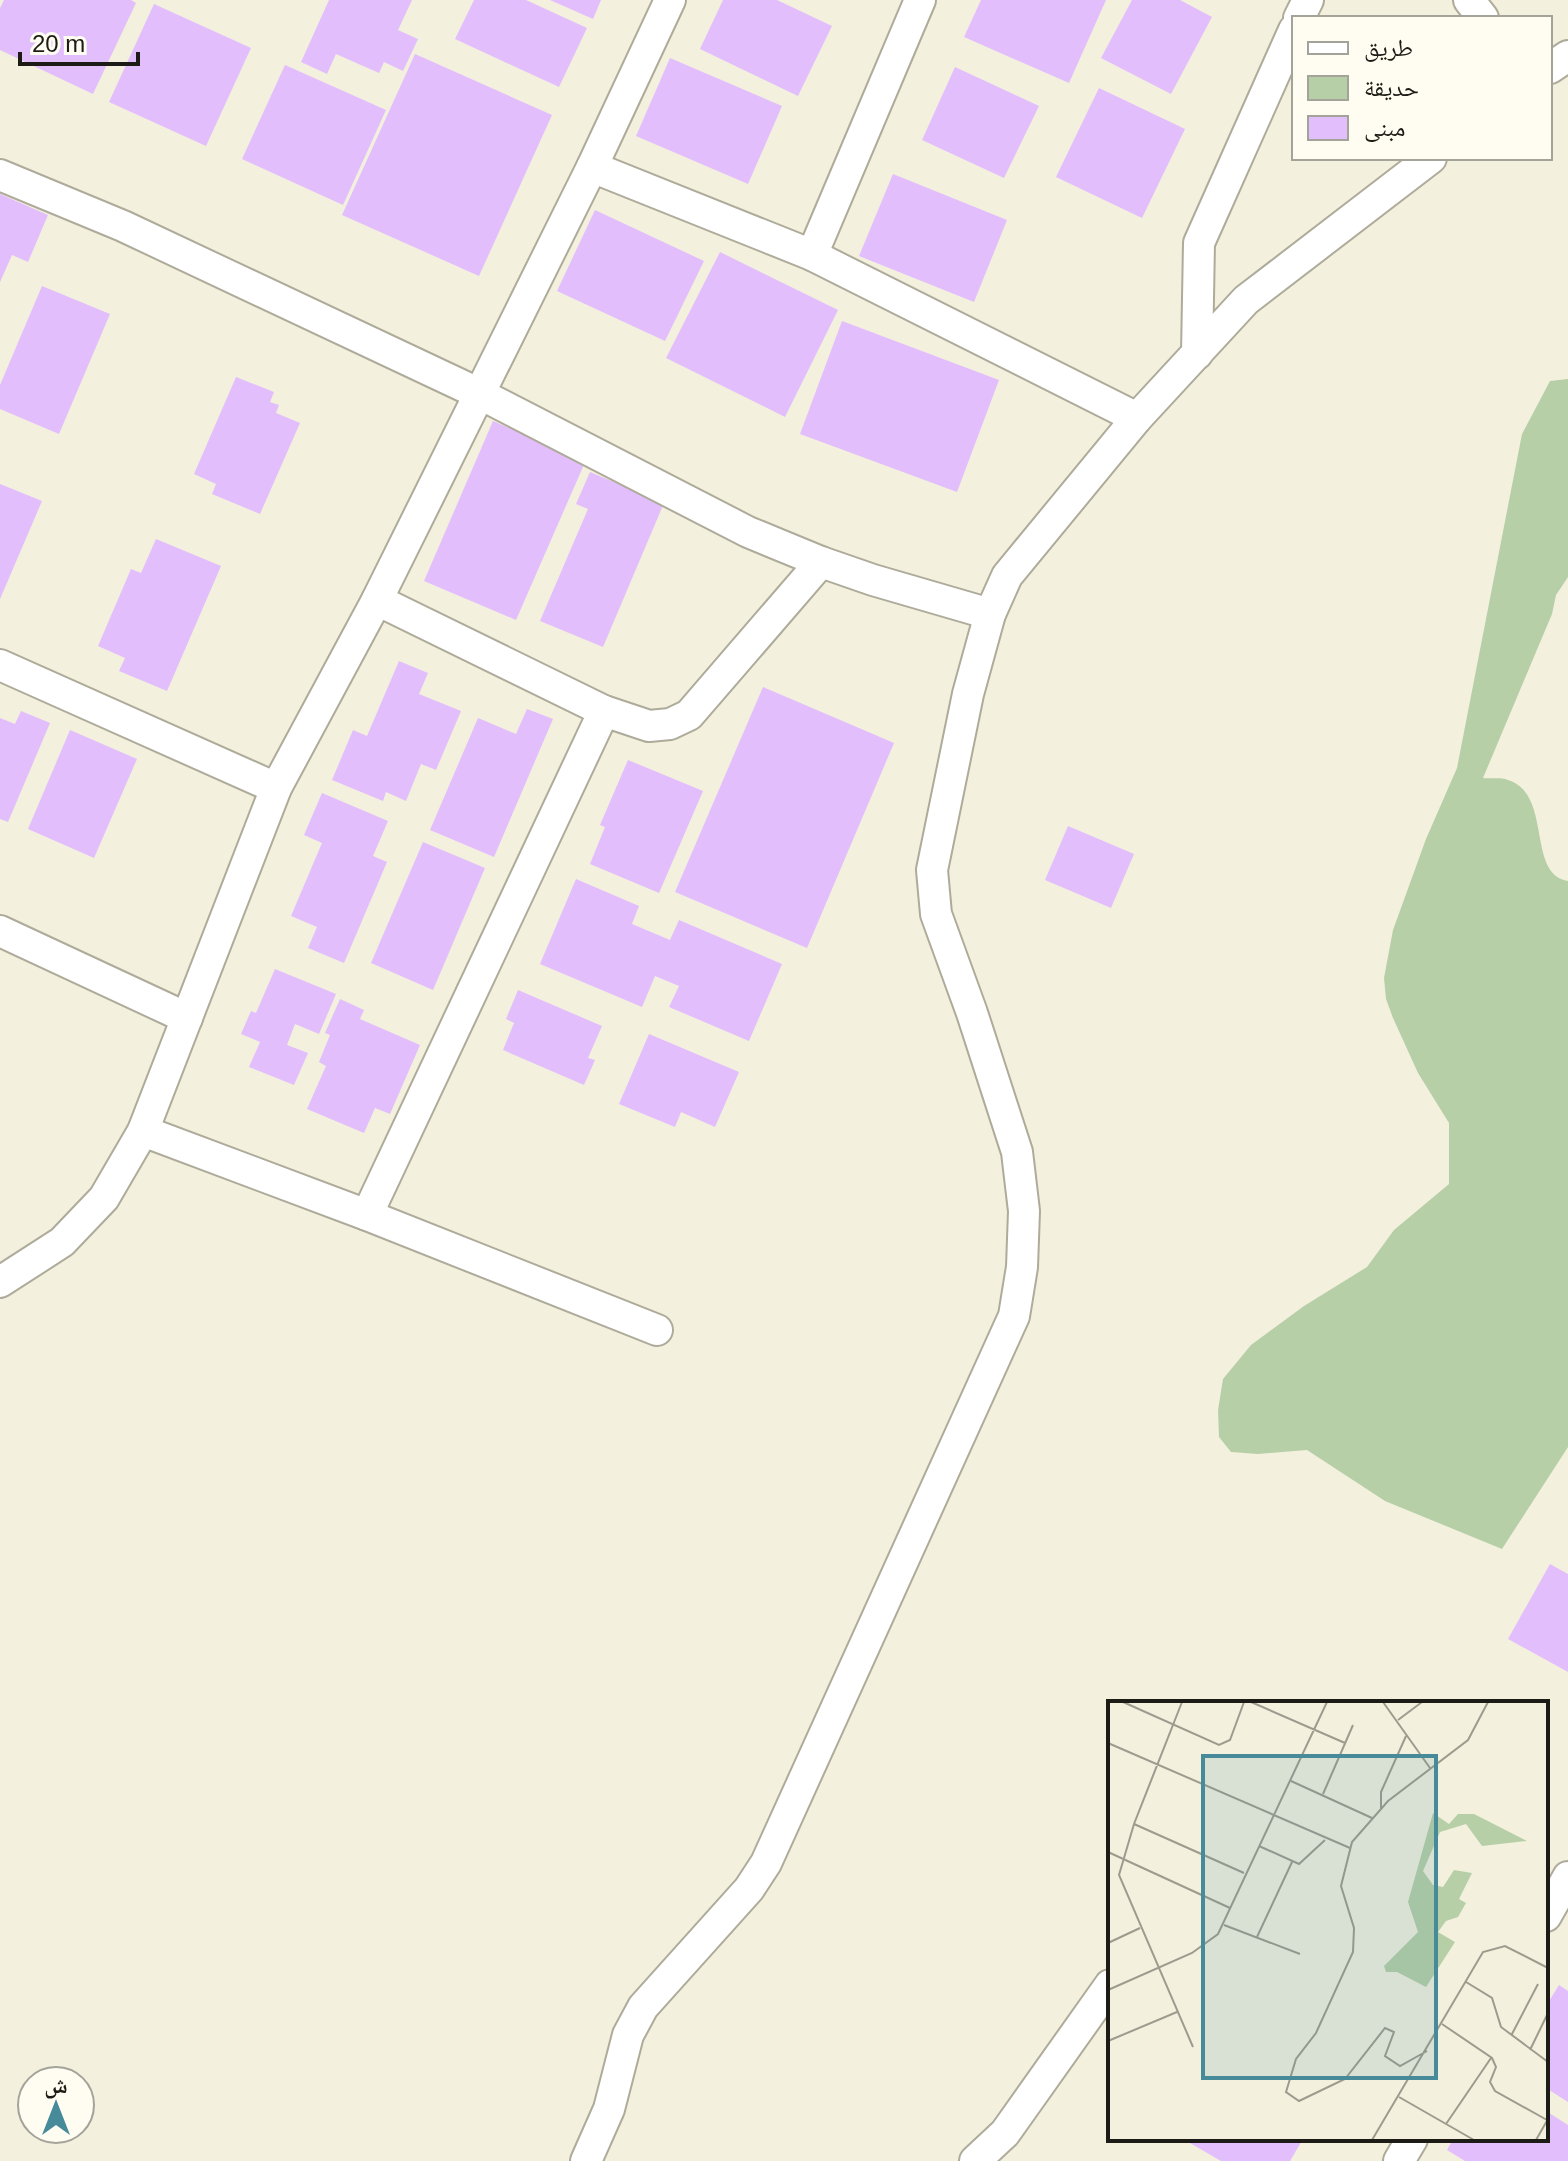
<svg xmlns="http://www.w3.org/2000/svg" width="1568" height="2161" viewBox="0 0 1568 2161" font-family="Arial,'Noto Naskh Arabic',sans-serif">
<rect width="100%" height="100%" fill="#f3f0de"/>
<!-- green -->
<path fill="#b6cfa7" d="M 1568,379 L 1568,577 L 1556,595 L 1552,614 L 1483,778 C 1490,779 1501,777 1508,780 C 1553,794 1526,874 1568,881 L 1568,1447 L 1502,1549 L 1385,1501 L 1307,1450 L 1258,1454 L 1231,1452 L 1219,1437 L 1218,1410 L 1223,1379 L 1251,1345 L 1304,1306 L 1367,1267 L 1394,1230 L 1449,1184 L 1449,1123 L 1418,1073 L 1393,1018 L 1386,999 L 1384,978 L 1393,930 L 1426,839 L 1457,768 L 1522,434 L 1550,381 Z"/>
<!-- building -->
<g fill="#e2befd">
<path d="M 4,0 L 131,0 L 136,3 L 93,94 L 0,50 L 0,8 Z"/>
<path d="M 329,0 L 412,0 L 398,30 L 418,39 L 403,71 L 384,62 L 379,73 L 336,54 L 327,74 L 301,62 Z"/>
<path d="M 474,0 L 526,0 L 587,28 L 559,87 L 455,39 Z"/>
<path d="M 550,0 L 601,0 L 593,19 Z"/>
<path d="M 723,0 L 777,0 L 832,26 L 798,96 L 700,49 Z"/>
<path d="M 981,0 L 1106,0 L 1069,83 L 964,37 Z"/>
<path d="M 1132,0 L 1180,0 L 1212,17 L 1171,94 L 1101,58 Z"/>
<path d="M 154,4 L 251,48 L 206,146 L 109,102 Z"/>
<path d="M 415,54 L 552,115 L 479,276 L 342,215 Z"/>
<path d="M 670,58 L 782,106 L 748,184 L 636,136 Z"/>
<path d="M 285,65 L 386,110 L 343,205 L 242,159 Z"/>
<path d="M 955,67 L 1039,106 L 1004,178 L 922,140 Z"/>
<path d="M 1099,88 L 1185,129 L 1142,218 L 1056,177 Z"/>
<path d="M 893,174 L 1007,220 L 974,302 L 859,256 Z"/>
<path d="M 0,194 L 48,215 L 28,262 L 12,255 L 0,282 Z"/>
<path d="M 595,210 L 704,261 L 665,341 L 557,291 Z"/>
<path d="M 720,252 L 838,310 L 785,417 L 666,358 Z"/>
<path d="M 42,286 L 110,314 L 59,434 L 0,409 L 0,385 Z"/>
<path d="M 842,321 L 999,380 L 957,492 L 800,434 Z"/>
<path d="M 236,377 L 274,392 L 270,402 L 279,405 L 276,413 L 300,423 L 260,514 L 212,494 L 216,484 L 194,474 Z"/>
<path d="M 493,421 L 586,460 L 516,620 L 424,581 Z"/>
<path d="M 590,472 L 664,503 L 603,647 L 540,621 L 588,509 L 576,504 Z"/>
<path d="M 0,484 L 42,501 L 0,599 Z"/>
<path d="M 156,539 L 221,566 L 167,691 L 119,671 L 125,658 L 98,646 L 131,569 L 141,573 Z"/>
<path d="M 399,661 L 428,673 L 419,694 L 461,711 L 436,770 L 421,764 L 406,801 L 386,792 L 383,801 L 332,780 L 353,730 L 367,736 Z"/>
<path d="M 763,687 L 894,743 L 807,948 L 675,892 Z"/>
<path d="M 527,709 L 553,719 L 494,857 L 430,830 L 478,718 L 516,734 Z"/>
<path d="M 21,711 L 50,723 L 8,822 L 0,819 L 0,718 L 15,724 Z"/>
<path d="M 70,730 L 137,759 L 94,858 L 28,829 Z"/>
<path d="M 628,760 L 703,791 L 659,893 L 590,864 L 605,827 L 600,825 Z"/>
<path d="M 322,793 L 388,821 L 373,856 L 387,862 L 344,963 L 308,948 L 317,927 L 291,916 L 322,843 L 304,835 Z"/>
<path d="M 1068,826 L 1134,854 L 1111,908 L 1045,880 Z"/>
<path d="M 423,842 L 485,868 L 433,990 L 371,963 Z"/>
<path d="M 576,879 L 639,906 L 632,924 L 670,940 L 679,920 L 782,964 L 749,1041 L 669,1007 L 679,986 L 655,976 L 642,1007 L 540,964 Z"/>
<path d="M 275,969 L 336,994 L 319,1034 L 295,1024 L 287,1045 L 308,1053 L 294,1085 L 249,1067 L 260,1042 L 241,1034 L 251,1011 L 256,1013 Z"/>
<path d="M 518,990 L 602,1026 L 588,1058 L 595,1060 L 584,1085 L 503,1050 L 514,1023 L 506,1019 Z"/>
<path d="M 340,999 L 364,1010 L 360,1019 L 420,1045 L 390,1114 L 375,1108 L 364,1133 L 307,1109 L 326,1066 L 319,1062 L 330,1035 L 325,1033 Z"/>
<path d="M 649,1034 L 739,1072 L 715,1127 L 681,1112 L 675,1127 L 619,1104 Z"/>
<path d="M 1550,1564 L 1568,1574 L 1568,1672 L 1508,1639 Z"/>
<path d="M 1559,1985 L 1568,1991 L 1568,2102 L 1546,2088 L 1546,2006 Z"/>
<path d="M 1546,2111 L 1568,2125 L 1568,2161 L 1465,2161 L 1447,2150 L 1453,2139 L 1546,2139 Z"/>
<path d="M 1183,2139 L 1303,2139 L 1290,2161 L 1221,2161 Z"/>
</g>
<g fill="none" stroke-linecap="round" stroke-linejoin="round">
<defs>
<g id="street">
<path d="M 1469,0 L 1483,18"/>
<path d="M 1299,18 L 1308,0"/>
<path d="M 1550,68 L 1568,56"/>
<path d="M 592,167 L 812,255 L 1137,418"/>
<path d="M 0,175 L 123,226 L 480,394 L 748,532 L 821,562 L 873,580 L 990,614"/>
<path d="M 812,255 L 920,0"/>
<path d="M 1197,354 L 1199,243 L 1294,30"/>
<path d="M 377,600 L 604,711 L 649,726 L 670,724 L 689,715 L 821,562"/>
<path d="M 0,665 L 276,788"/>
<path d="M 0,931 L 187,1018"/>
<path d="M 143,1131 L 367,1215 L 657,1330"/>
<path d="M 367,1215 L 604,711"/>
<path d="M 0,1282 L 62,1242 L 104,1198 L 143,1131 L 276,788 L 377,600 L 592,167 L 670,0"/>
<path d="M 1546,1916 L 1568,1877"/>
<path d="M 586,2161 L 609,2109 L 628,2035 L 643,2007 L 749,1889 L 766,1863 L 1014,1316 L 1022,1267 L 1024,1211 L 1017,1152 L 972,1013 L 936,914 L 932,870 L 968,694 L 990,614 L 1007,576 L 1137,418 L 1246,300 L 1431,158"/>
<path d="M 975,2161 L 1005,2133 L 1110,1985"/>
<path d="M 1399,2161 L 1412,2139"/>
</g>
</defs>
<!-- street casing -->
<use href="#street" stroke="#aeab9a" stroke-width="34"/>
<!-- street -->
<use href="#street" stroke="#fff" stroke-width="30"/>
</g>
<!-- overview -->
<g transform="translate(1108 1701)">
<rect width="440" height="440" fill="#f3f0de"/>
<path d="M 325,112 L 341,123 L 350,113 L 366,113 L 419,140 L 374,145 L 358,123 L 332,131 L 315,170 L 325,184 L 335,186 L 346,169 L 364,172 L 351,198 L 358,202 L 350,216 L 338,220 L 330,231 L 347,241 L 318,286 L 289,271 L 278,271 L 276,265 L 310,231 L 300,201 Z" fill="#b6cfa7"/>
<path fill="none" stroke="#9d9b8e" stroke-width="2" d="M 15,1 L 111,44 L 122,39 L 136,1M 74,1 L 26,123 L 11,174 L 85,346M 143,1 L 237,42M 275,1 L 322,67M 290,19 L 314,1M 0,42 L 242,147M 183,80 L 264,117M 215,93 L 245,24M 273,108 L 273,91 L 298,35M 26,123 L 136,172M 151,145 L 191,163 L 217,139M 0,151 L 122,207M 116,224 L 192,253M 149,236 L 184,161M 0,242 L 32,227M 358,281 L 384,297 L 393,326 L 440,361M 0,289 L 84,252 L 110,233 L 219,1M 334,323 L 384,357 L 388,366 L 382,381 L 387,390 L 439,419M 404,333 L 430,283M 0,340 L 69,311M 422,349 L 440,312M 319,350 L 292,365 L 277,355 L 286,331 L 277,327 L 237,378 L 191,400 L 178,391 L 188,358 L 208,332 L 245,251 L 246,227 L 233,185 L 244,141 L 280,100 L 360,39 L 380,1M 291,396 L 366,439M 338,423 L 383,357M 264,439 L 375,251 L 397,245 L 440,267M 428,439 L 440,418"/>
<path fill="#478a99" fill-opacity="0.15" stroke="#478a99" stroke-width="4" d="M 95,55 L 328,55 L 328,377 L 95,377 Z"/>
<rect width="440" height="440" fill="none" stroke="#1c1b15" stroke-width="4"/>
</g>
<!-- legend -->
<rect x="1292" y="16" width="260" height="144" fill="#fffdf2" stroke="#a4a39a" stroke-width="2"/>
<rect x="1308" y="42" width="40" height="12" fill="#ffffff" stroke="#a4a39a" stroke-width="2"/>
<text x="1364" y="56" font-size="24" fill="#1c1b15">طريق</text>
<rect x="1308" y="76" width="40" height="24" fill="#b6cfa7" stroke="#a4a39a" stroke-width="2"/>
<text x="1364" y="96" font-size="24" fill="#1c1b15">حديقة</text>
<rect x="1308" y="116" width="40" height="24" fill="#e2befd" stroke="#a4a39a" stroke-width="2"/>
<text x="1364" y="136" font-size="24" fill="#1c1b15">مبنى</text>
<!-- north arrow -->
<g transform="translate(56 2105)"><circle r="38" fill="#fffdf2" stroke="#a4a39a" stroke-width="2"/>
<path d="M0-6L14 30L0 20L-14 30Z" fill="#478a99"/>
<text y="-12" font-size="22" font-weight="bold" text-anchor="middle" fill="#1c1b15">ش</text>
</g>
<!-- scale -->
<path d="M20 52v12h118v-12" fill="none" stroke="#1c1b15" stroke-width="4"/>
<text x="32" y="52" font-size="24" fill="#1c1b15" stroke="#fffdf2" stroke-width="6" paint-order="stroke">20 m</text>
</svg>
